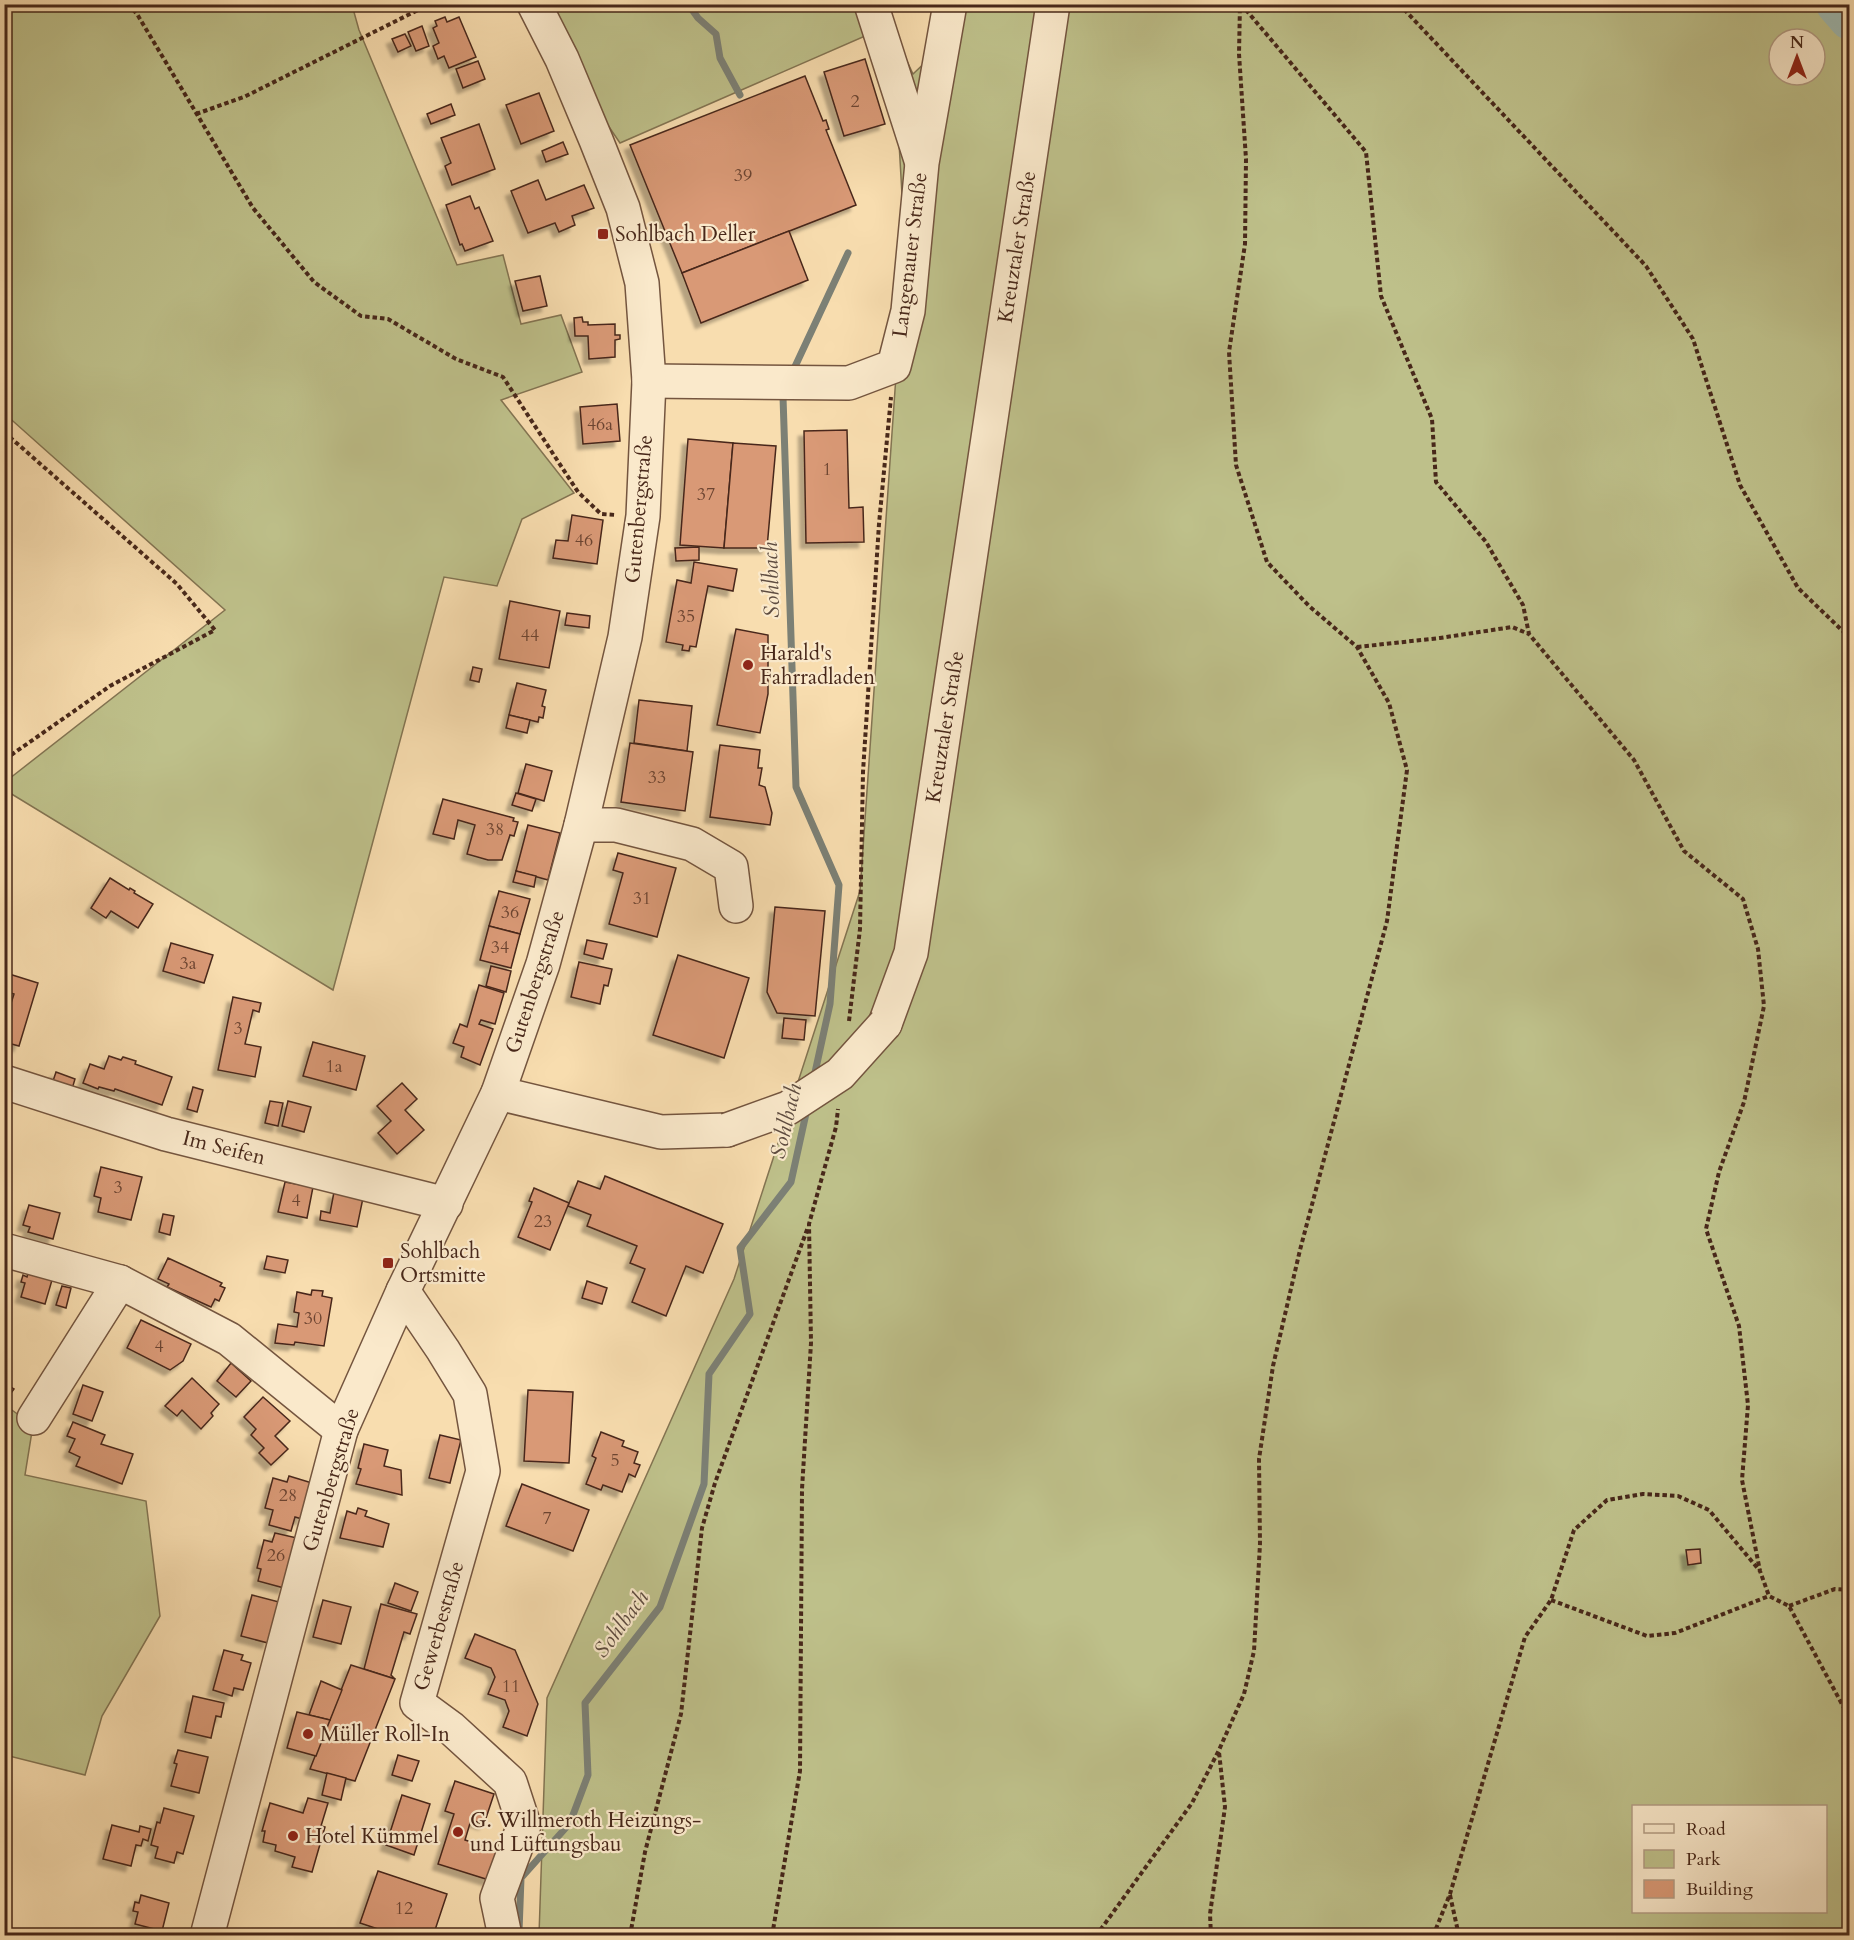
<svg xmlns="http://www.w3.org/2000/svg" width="1854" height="1940" viewBox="0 0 1854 1940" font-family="Cardo,serif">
<defs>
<filter id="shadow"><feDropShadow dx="-5.5" dy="5.5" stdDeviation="1.5" flood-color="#0004"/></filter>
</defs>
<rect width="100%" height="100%" fill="#f8ddaf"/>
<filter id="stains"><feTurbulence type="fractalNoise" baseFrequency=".00333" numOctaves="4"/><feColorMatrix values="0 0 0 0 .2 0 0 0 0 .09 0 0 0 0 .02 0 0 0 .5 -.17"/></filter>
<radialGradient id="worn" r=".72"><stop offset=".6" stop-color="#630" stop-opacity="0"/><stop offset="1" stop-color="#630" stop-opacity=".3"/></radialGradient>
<!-- green -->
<g fill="#bec08a" stroke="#837452" stroke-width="1.5" fill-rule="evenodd">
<path d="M 5,4 L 352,5 L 359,30 L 457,265 L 503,255 L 521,324 L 561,315 L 582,372 L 501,400 L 574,493 L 522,519 L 497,586 L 444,577 L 333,990 L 5,790 L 5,782 L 225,610 L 5,414 Z"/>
<path d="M 526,5 L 881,5 L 913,74 L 935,53 L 944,5 L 1849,5 L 1849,1935 L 539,1935 L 547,1698 L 734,1279 L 860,891 L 905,247 L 898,125 L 865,36 L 620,143 ZM 1779,39 L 1815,39 L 1815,75 L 1779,75 ZM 1634,1806 L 1826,1806 L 1826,1912 L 1634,1912 Z"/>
<path d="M 9,1408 L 33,1425 L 25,1475 L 146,1501 L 160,1616 L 102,1716 L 85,1775 L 5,1755 L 4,1414 Z"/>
</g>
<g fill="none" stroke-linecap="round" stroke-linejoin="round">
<!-- stream -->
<g stroke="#7c8075" stroke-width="7">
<path d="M 688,4 L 698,18 L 716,34 L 720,58 L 740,95"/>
<path d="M 792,373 L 848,253"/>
<path d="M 785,392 L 783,397 L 796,787 L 839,885 L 830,1004 L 814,1077"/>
<path d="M 521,1936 L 519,1931 L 521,1878 L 570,1823 L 588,1775 L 585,1703 L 660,1607 L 704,1484 L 709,1374 L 750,1314 L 740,1248 L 791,1182 L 807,1109"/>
</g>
<!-- river -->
<path stroke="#9fbab2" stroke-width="42" d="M 1837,4 L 1850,19"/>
</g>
<!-- building -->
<g fill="#d99976" stroke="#48281a" stroke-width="1.5" filter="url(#shadow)">
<path d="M 445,17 L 447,22 L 459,17 L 476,57 L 449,68 L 444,56 L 438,59 L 433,46 L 439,43 L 433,28 L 437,26 L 435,21 Z"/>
<path d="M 422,26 L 429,46 L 416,51 L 408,32 Z"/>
<path d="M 405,34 L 411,46 L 398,52 L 392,39 Z"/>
<path d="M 865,59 L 885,124 L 844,136 L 824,72 Z"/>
<path d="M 478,61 L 485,79 L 463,88 L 456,69 Z"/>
<path d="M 805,76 L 823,121 L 826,120 L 829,129 L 826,130 L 856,205 L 682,273 L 630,145 Z"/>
<path d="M 539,93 L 554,131 L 521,144 L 506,105 Z"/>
<path d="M 451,104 L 455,115 L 431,124 L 427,114 Z"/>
<path d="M 479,124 L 495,169 L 452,185 L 445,166 L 451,163 L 441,138 Z"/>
<path d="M 563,142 L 568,154 L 546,162 L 542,151 Z"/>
<path d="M 538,180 L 546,200 L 584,185 L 594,208 L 572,216 L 575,225 L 559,232 L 555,223 L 528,233 L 511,191 Z"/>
<path d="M 470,196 L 475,209 L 479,207 L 493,241 L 465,251 L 462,244 L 460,245 L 446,205 Z"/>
<path d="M 789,231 L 808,280 L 701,323 L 682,273 Z"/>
<path d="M 540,276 L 547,306 L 523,311 L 515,281 Z"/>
<path d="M 582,317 L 583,322 L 588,322 L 588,325 L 615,324 L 615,335 L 620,335 L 620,339 L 615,340 L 615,357 L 589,359 L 588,336 L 575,336 L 574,318 Z"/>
<path d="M 617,404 L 620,441 L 583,444 L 580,407 Z"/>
<path d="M 847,430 L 849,508 L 863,507 L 864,542 L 806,543 L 804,431 Z"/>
<path d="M 688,439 L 733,443 L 724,548 L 680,545 Z"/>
<path d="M 733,443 L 776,446 L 767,548 L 724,548 Z"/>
<path d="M 572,515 L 603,520 L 597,564 L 553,558 L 556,540 L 568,541 Z"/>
<path d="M 699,547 L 699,560 L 676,561 L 675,548 Z"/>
<path d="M 694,562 L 737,569 L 733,591 L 708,586 L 696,647 L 690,646 L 689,651 L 682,650 L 683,645 L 666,642 L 677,580 L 691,583 Z"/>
<path d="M 510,601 L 560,611 L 549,668 L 499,659 Z"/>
<path d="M 567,613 L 590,616 L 589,628 L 565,625 Z"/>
<path d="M 736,629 L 768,635 L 768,694 L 760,733 L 717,725 Z"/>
<path d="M 473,667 L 482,669 L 479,682 L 470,680 Z"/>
<path d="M 517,683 L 546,690 L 542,706 L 545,707 L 543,718 L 539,717 L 538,722 L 509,715 Z"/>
<path d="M 639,700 L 692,706 L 687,751 L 634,743 Z"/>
<path d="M 509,715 L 530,720 L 527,733 L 506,728 Z"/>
<path d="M 630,743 L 693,752 L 685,811 L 621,802 Z"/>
<path d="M 720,745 L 760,750 L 758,768 L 762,768 L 759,785 L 765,787 L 772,813 L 770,825 L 710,817 Z"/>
<path d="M 526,764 L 552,771 L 544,801 L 518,793 Z"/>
<path d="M 516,793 L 536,799 L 532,811 L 512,805 Z"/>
<path d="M 443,799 L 514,818 L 513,821 L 518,822 L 514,836 L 510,835 L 502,860 L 488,860 L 467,854 L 475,825 L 458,820 L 454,839 L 433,834 Z"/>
<path d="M 528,825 L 560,833 L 548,880 L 516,871 Z"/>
<path d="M 618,853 L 676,868 L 657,937 L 609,924 L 623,873 L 613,870 Z"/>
<path d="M 516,871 L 536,876 L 534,887 L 513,882 Z"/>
<path d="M 110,878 L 129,890 L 130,888 L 135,891 L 134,893 L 153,904 L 138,928 L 111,911 L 106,918 L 91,908 Z"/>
<path d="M 499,891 L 530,899 L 520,934 L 489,926 Z"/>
<path d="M 775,907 L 825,911 L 815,1016 L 777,1013 L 767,992 Z"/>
<path d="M 489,926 L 520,934 L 511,968 L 480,960 Z"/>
<path d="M 587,940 L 607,944 L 603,959 L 584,954 Z"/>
<path d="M 171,943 L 213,955 L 204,983 L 163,971 Z"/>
<path d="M 678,955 L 749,978 L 724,1058 L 653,1035 Z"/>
<path d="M 579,962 L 612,969 L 608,986 L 604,985 L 600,1004 L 571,997 Z"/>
<path d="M 491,966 L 511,971 L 506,992 L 486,986 Z"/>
<path d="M 6,973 L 38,983 L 19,1046 L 4,1042 L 4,1019 L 6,1019 L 14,994 L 4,991 Z"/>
<path d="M 479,985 L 504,993 L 495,1024 L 481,1020 L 479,1024 L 493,1029 L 480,1065 L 461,1057 L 464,1047 L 453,1043 L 460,1024 L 467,1027 Z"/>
<path d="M 233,997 L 261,1003 L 259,1012 L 253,1010 L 245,1044 L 261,1047 L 255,1077 L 218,1070 Z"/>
<path d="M 784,1018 L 806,1020 L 804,1040 L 782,1038 Z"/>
<path d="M 313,1042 L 365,1056 L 356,1090 L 303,1076 Z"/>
<path d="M 109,1056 L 121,1060 L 123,1057 L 136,1061 L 135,1064 L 172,1077 L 162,1105 L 115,1089 L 114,1091 L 99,1087 L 98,1089 L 83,1083 L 90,1064 L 104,1069 Z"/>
<path d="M 56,1072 L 75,1079 L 72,1089 L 53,1081 Z"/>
<path d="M 402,1083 L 417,1099 L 405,1110 L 424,1130 L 397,1154 L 378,1133 L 391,1121 L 377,1106 Z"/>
<path d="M 193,1087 L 203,1090 L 197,1112 L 187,1109 Z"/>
<path d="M 270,1101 L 283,1103 L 278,1126 L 265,1123 Z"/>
<path d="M 288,1101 L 311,1107 L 304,1132 L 282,1126 Z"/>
<path d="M 101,1167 L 142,1177 L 131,1220 L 98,1212 L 101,1198 L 94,1196 Z"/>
<path d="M 605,1176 L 723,1224 L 703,1273 L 686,1266 L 666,1316 L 632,1302 L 645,1269 L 630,1263 L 637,1246 L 587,1226 L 591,1215 L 568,1206 L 578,1181 L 600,1189 Z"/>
<path d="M 285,1182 L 313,1187 L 307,1218 L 278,1212 Z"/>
<path d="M 534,1188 L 569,1203 L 550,1250 L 518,1237 L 532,1202 L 529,1201 Z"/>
<path d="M 334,1192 L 363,1198 L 357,1227 L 320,1220 L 321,1211 L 330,1213 Z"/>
<path d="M 29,1205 L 60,1213 L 53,1239 L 28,1232 L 30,1227 L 23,1225 Z"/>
<path d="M 163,1214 L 174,1216 L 170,1235 L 159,1232 Z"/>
<path d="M 267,1256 L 288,1260 L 285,1273 L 264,1269 Z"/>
<path d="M 168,1258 L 222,1283 L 220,1286 L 225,1288 L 219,1301 L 215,1299 L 211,1307 L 167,1287 L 169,1284 L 158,1279 Z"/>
<path d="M 28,1273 L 52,1280 L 45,1304 L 21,1297 L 25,1283 L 21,1282 L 23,1275 L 27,1277 Z"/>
<path d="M 587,1281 L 607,1288 L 602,1304 L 582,1298 Z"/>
<path d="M 62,1286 L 71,1288 L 66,1308 L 56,1305 Z"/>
<path d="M 312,1290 L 323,1291 L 322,1296 L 332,1298 L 324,1346 L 295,1342 L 294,1345 L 275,1343 L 278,1324 L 297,1327 L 299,1313 L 294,1312 L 297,1292 L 311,1295 Z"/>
<path d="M 141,1320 L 191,1344 L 183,1361 L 170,1370 L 127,1348 Z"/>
<path d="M 231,1363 L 251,1381 L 236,1397 L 217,1381 Z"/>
<path d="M 192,1378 L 219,1404 L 211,1413 L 213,1416 L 201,1429 L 182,1410 L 177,1416 L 165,1406 Z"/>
<path d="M 4,1383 L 14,1389 L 4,1403 Z"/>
<path d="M 83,1385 L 103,1392 L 92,1421 L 73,1414 Z"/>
<path d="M 528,1390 L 573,1392 L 569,1463 L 524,1461 Z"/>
<path d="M 263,1397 L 290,1421 L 275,1436 L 288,1449 L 271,1465 L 259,1453 L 264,1448 L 251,1435 L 256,1429 L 244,1417 Z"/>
<path d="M 73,1422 L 105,1435 L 101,1444 L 133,1454 L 122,1484 L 76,1466 L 80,1457 L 69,1452 L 75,1439 L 67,1436 Z"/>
<path d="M 601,1432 L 624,1441 L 622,1446 L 638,1452 L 634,1463 L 640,1465 L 635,1477 L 629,1474 L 622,1492 L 603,1485 L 601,1490 L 586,1484 L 596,1458 L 592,1456 Z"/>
<path d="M 440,1435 L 461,1440 L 450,1483 L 429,1478 Z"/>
<path d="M 364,1444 L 388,1450 L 384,1466 L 401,1470 L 402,1495 L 356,1484 L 361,1469 L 358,1468 Z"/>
<path d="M 289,1476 L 312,1483 L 302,1519 L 295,1517 L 291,1531 L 269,1525 L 273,1510 L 265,1508 L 273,1478 L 287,1482 Z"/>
<path d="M 522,1484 L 589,1510 L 573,1551 L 506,1526 Z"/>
<path d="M 358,1508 L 367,1511 L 365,1516 L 389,1524 L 383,1547 L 340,1538 L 347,1511 L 356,1514 Z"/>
<path d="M 275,1533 L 297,1538 L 284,1588 L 258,1581 L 261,1569 L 257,1568 L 264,1540 L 272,1542 Z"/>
<path d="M 1700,1549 L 1701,1563 L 1688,1565 L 1686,1550 Z"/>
<path d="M 395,1583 L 418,1592 L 411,1611 L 388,1603 Z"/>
<path d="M 252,1595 L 279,1602 L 268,1643 L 241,1636 Z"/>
<path d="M 323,1600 L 351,1607 L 341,1644 L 313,1637 Z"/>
<path d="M 381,1604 L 417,1614 L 410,1634 L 404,1632 L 391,1675 L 395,1679 L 364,1669 Z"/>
<path d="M 475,1634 L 515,1650 L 538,1704 L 527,1736 L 503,1727 L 509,1711 L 505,1700 L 488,1694 L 495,1677 L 491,1668 L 465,1658 Z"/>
<path d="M 224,1650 L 243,1655 L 241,1660 L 251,1663 L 243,1690 L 234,1688 L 232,1696 L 213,1690 Z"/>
<path d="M 351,1665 L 395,1679 L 355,1781 L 310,1769 Z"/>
<path d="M 321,1681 L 342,1690 L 330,1720 L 309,1715 Z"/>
<path d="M 193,1696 L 224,1703 L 221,1717 L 216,1716 L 211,1738 L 185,1732 Z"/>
<path d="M 297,1712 L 330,1720 L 316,1756 L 287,1748 Z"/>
<path d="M 178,1750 L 208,1757 L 199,1793 L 171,1786 L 177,1764 L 174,1763 Z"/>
<path d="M 398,1755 L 419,1761 L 412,1781 L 392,1775 Z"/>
<path d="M 327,1773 L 346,1778 L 341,1800 L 322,1795 Z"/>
<path d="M 455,1781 L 494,1794 L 484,1824 L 471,1820 L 465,1840 L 499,1851 L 489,1880 L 438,1864 L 454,1814 L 445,1811 Z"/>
<path d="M 402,1795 L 430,1804 L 414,1855 L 386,1845 Z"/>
<path d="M 308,1798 L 328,1803 L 321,1826 L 325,1827 L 312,1872 L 292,1867 L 295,1857 L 275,1851 L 276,1845 L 263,1842 L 265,1831 L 262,1831 L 270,1803 L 303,1813 Z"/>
<path d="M 164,1808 L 194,1816 L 183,1854 L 177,1852 L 174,1863 L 155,1858 L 158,1847 L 151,1845 L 157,1822 L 160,1823 Z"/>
<path d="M 112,1825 L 139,1832 L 140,1826 L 151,1829 L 148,1841 L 143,1839 L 141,1846 L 136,1845 L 131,1866 L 103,1859 Z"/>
<path d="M 378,1871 L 447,1894 L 433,1936 L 399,1936 L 360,1923 Z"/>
<path d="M 141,1895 L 169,1903 L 162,1931 L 135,1924 L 138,1912 L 133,1911 L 135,1902 L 139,1903 Z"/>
</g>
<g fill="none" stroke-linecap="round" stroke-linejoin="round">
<defs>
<g id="minor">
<path d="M 871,4 L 921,160"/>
<path d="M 649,381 L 849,383 L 894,366 L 908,311 L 922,163 L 950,4"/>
<path d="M 581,825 L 616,825 L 692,844 L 731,867 L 736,906"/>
<path d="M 885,1024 L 911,953 L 1053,4"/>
<path d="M 4,1082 L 166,1134 L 446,1204"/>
<path d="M 498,1093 L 661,1132 L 727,1130"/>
<path d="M 4,1250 L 120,1282 L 229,1339 L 341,1430"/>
<path d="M 403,1291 L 443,1350 L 470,1394 L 483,1471 L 417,1703 L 451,1728 L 510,1782 L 524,1825 L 497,1898 L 505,1936"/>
<path d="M 34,1418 L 120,1282"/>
<path d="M 207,1936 L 341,1430 L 403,1291 L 498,1093 L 543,964 L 581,825 L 625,637 L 643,516 L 649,381 L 642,283 L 623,208 L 596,140 L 562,59 L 534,4"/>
</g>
</defs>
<!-- minor casing -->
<use href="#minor" stroke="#74553f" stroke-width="36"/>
<!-- path -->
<g stroke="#48281a" stroke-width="4" stroke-dasharray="4.5 3" stroke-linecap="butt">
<path d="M 128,4 L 137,14 L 253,208 L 314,282 L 361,316 L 388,319 L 456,359 L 503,377 L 578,492 L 601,514 L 616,515"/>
<path d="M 1241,4 L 1366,152 L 1381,296 L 1432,419 L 1436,482 L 1486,542 L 1523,605 L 1529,634 L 1634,760 L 1684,851 L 1743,899 L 1758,949 L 1764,1006 L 1744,1102 L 1719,1172 L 1706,1229 L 1739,1326 L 1748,1405 L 1742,1480 L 1760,1571 L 1769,1596 L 1789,1606 L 1850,1719"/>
<path d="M 1399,4 L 1646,266 L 1693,339 L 1740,485 L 1798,588 L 1850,638"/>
<path d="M 196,114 L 244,97 L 430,4"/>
<path d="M 4,432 L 177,584 L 215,630 L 110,686 L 4,760"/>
<path d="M 1357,647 L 1440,638 L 1512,627 L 1529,634"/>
<path d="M 849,1021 L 860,929 L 863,772 L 879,524 L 891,397"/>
<path d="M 1551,1600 L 1647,1636 L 1675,1633 L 1769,1596"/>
<path d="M 1789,1606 L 1835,1589 L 1850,1590"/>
<path d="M 1450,1895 L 1459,1936"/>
<path d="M 630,1936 L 645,1852 L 681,1714 L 702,1528 L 715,1483 L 808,1227"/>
<path d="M 772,1936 L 800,1771 L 802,1489 L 811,1343 L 809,1224 L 836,1127 L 838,1109"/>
<path d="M 1096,1936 L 1192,1803 L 1219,1750 L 1244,1694 L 1254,1651 L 1260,1544 L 1259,1459 L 1273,1366 L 1300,1250 L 1387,921 L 1407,770 L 1389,703 L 1357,647 L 1309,606 L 1267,562 L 1236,465 L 1229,352 L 1245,244 L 1246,159 L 1239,54 L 1240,4"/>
<path d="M 1211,1936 L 1210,1914 L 1225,1807 L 1219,1752"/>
<path d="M 1433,1936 L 1450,1894 L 1525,1637 L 1551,1600 L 1574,1530 L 1607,1500 L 1643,1494 L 1678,1496 L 1709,1510 L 1760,1571"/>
</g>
<!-- minor -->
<use href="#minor" stroke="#fae9cb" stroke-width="33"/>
<defs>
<path id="minor-bridge" d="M 727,1130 L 788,1108 L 840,1074 L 885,1024"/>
</defs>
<!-- minor-bridge casing -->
<use href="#minor-bridge" stroke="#74553f" stroke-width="36" stroke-linecap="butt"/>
<!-- minor-bridge -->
<use href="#minor-bridge" stroke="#fae9cb" stroke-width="33"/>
</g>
<!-- markers -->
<g fill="#8f2418" stroke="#fae9cb" stroke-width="2">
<rect x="597" y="228" width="12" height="12" rx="3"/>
<circle cx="748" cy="665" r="6"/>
<rect x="382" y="1257" width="12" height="12" rx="3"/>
<circle cx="308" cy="1734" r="6"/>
<circle cx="458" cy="1832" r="6"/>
<circle cx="293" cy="1836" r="6"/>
</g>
<g text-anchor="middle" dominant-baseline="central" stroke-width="4.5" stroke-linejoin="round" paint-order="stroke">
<!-- number labels -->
<g font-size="18" fill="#6c4431">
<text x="855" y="101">2</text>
<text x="743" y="175">39</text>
<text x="600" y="424">46a</text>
<text x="827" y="469">1</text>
<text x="706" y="494">37</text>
<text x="584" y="540">46</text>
<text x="686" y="616">35</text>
<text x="530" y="635">44</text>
<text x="657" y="777">33</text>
<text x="495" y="829">38</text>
<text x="642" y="898">31</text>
<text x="510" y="912">36</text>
<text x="500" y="947">34</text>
<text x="188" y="963">3a</text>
<text x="238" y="1028">3</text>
<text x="334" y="1066">1a</text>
<text x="118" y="1187">3</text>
<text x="296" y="1200">4</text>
<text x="543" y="1221">23</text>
<text x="313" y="1318">30</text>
<text x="159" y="1346">4</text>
<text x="615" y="1460">5</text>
<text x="288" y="1495">28</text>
<text x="547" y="1518">7</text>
<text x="276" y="1555">26</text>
<text x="511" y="1686">11</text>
<text x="404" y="1908">12</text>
</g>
<!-- poi labels -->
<g font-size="21" fill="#48281a" stroke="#fae9cb" text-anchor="start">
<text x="615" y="234">Sohlbach Deller</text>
<text x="760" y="653">Harald's<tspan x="760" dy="24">Fahrradladen</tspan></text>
<text x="400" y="1251">Sohlbach<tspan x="400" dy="24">Ortsmitte</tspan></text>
<text x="320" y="1734">Müller Roll-In</text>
<text x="470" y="1820">G. Willmeroth Heizungs-<tspan x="470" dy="24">und Lüftungsbau</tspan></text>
<text x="305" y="1836">Hotel Kümmel</text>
</g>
<!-- street labels -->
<g font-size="21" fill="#48281a" stroke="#fae9cb">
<text transform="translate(1017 247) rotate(-81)">Kreuztaler Straße</text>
<text transform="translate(910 255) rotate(-83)">Langenauer Straße</text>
<text transform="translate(639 509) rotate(-85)">Gutenbergstraße</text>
<text transform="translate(945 727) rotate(-81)">Kreuztaler Straße</text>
<text transform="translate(535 982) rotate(-72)">Gutenbergstraße</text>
<text transform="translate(224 1148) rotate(14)">Im Seifen</text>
<text transform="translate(331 1480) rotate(-73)">Gutenbergstraße</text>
<text transform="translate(439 1626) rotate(-74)">Gewerbestraße</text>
</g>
<!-- water labels -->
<g font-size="22" font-style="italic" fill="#5e4c40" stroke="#fae9cb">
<text transform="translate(771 580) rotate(-92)">Sohlbach</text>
<text transform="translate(786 1121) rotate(-77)">Sohlbach</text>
<text transform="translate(621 1624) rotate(-54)">Sohlbach</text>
</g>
</g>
<!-- margin -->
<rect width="1854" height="1940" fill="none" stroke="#f8ddaf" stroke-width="24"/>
<rect x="6" y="6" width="1842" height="1928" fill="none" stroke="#48281a" stroke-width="3"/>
<rect x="12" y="12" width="1830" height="1916" fill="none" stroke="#48281a" stroke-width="1.5"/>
<!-- legend -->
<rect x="1632" y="1805" width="195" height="108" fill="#fae9cb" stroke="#b39c84" stroke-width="1.5"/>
<rect x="1644" y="1824" width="30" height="9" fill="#fae9cb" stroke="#b39c84" stroke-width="1.5"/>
<text x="1686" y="1835" font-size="18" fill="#48281a">Road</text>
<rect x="1644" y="1850" width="30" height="18" fill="#bec08a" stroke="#b39c84" stroke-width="1.5"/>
<text x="1686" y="1865" font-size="18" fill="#48281a">Park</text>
<rect x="1644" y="1880" width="30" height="18" fill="#d99976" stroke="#b39c84" stroke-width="1.5"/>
<text x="1686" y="1895" font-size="18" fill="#48281a">Building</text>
<!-- north arrow -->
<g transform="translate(1797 57)"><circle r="28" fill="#fae9cb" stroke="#b39c84" stroke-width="1.5"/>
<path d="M0-4.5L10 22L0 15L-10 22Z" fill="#8f2418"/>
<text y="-9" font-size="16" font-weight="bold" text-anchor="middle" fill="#48281a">N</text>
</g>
<rect width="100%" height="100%" filter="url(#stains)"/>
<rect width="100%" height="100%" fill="url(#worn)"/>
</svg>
